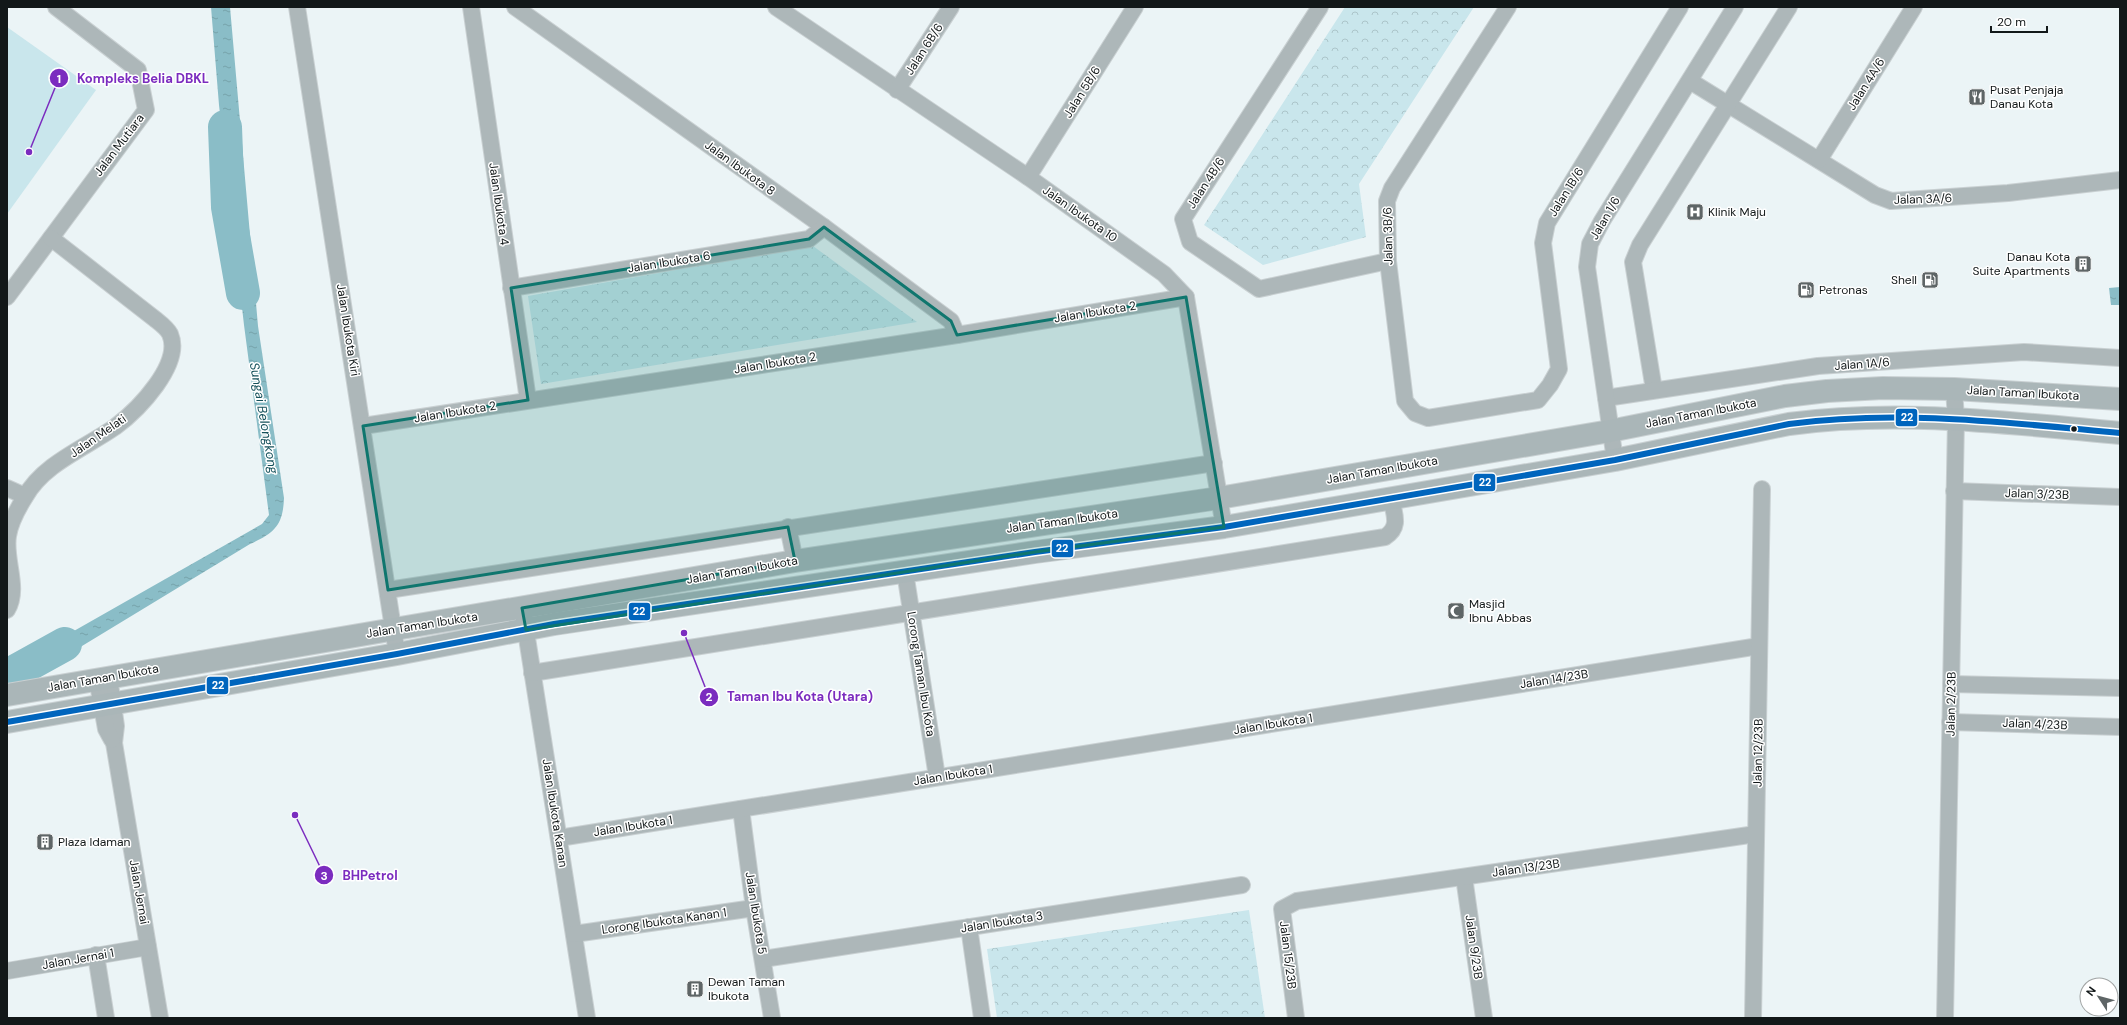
<svg xmlns="http://www.w3.org/2000/svg" width="2127" height="1025" viewBox="0 0 2127 1025" font-family="'DM Sans',sans-serif">
<defs>
<pattern id="park-crowns" width="20" height="18" patternUnits="userSpaceOnUse"><rect width="20" height="18" fill="#c9e6ec"/><path d="M2 6a3 3 0 1 1 6 0M12 15a3 3 0 1 1 6 0" fill="none" stroke="#acc5ca"/></pattern>
<pattern id="water-ripples" width="26" height="14" patternUnits="userSpaceOnUse"><rect width="26" height="14" fill="#8abdc7"/><path d="M2 4q2-2 4 0t4 0M15 11q2-2 4 0t4 0" fill="none" stroke="#76a2aa"/></pattern>
</defs>
<rect width="100%" height="100%" fill="#ebf4f6"/>
<!-- park -->
<g fill="url(#park-crowns)">
<path d="M 1345,7 L 1474,7 L 1359,184 L 1366,237 L 1263,265 L 1204,225 Z"/>
<path d="M 813,246 L 917,322 L 541,384 L 528,296 Z"/>
<path d="M 1249,910 L 1265,1018 L 997,1018 L 987,949 Z"/>
</g>
<!-- pitch -->
<path fill="#c9e6ec" d="M 7,27 L 96,90 L 7,214 Z"/>
<!-- water -->
<g fill="url(#water-ripples)">
<path d="M 211,7 L 230,7 L 258,326 L 284,498 C 283,526 274,533 250,544 L 54,663 L 7,669 L 262,524 L 269,515 L 244,325 L 219,105 Z"/>
<path d="M 2120,287 L 2120,305 L 2111,305 L 2109,288 Z"/>
</g>
<g fill="none" stroke-linecap="round" stroke-linejoin="round">
<!-- river -->
<g stroke="#8abdc7" stroke-width="34">
<path d="M 225,127 L 228,207 L 243,293"/>
<path d="M 7,676 L 65,644"/>
</g>
<defs>
<g id="minor">
<path d="M 297,7 L 397,654"/>
<path d="M 471,7 L 528,400"/>
<path d="M 515,7 L 824,227 L 951,321 L 957,335"/>
<path d="M 776,7 L 1028,177 L 1164,274 L 1186,297 L 1224,527"/>
<path d="M 1320,7 L 1183,219 L 1190,242 L 1259,289 L 1388,261"/>
<path d="M 1508,7 L 1392,188 L 1387,201 L 1388,261 L 1405,401 L 1415,413 L 1428,418 L 1538,400 L 1550,385 L 1559,369 L 1543,243 L 1547,223 L 1680,7"/>
<path d="M 1690,81 L 1875,195 L 1891,201 L 2008,193 L 2120,180"/>
<path d="M 897,90 L 951,7"/>
<path d="M 1819,160 L 1914,7"/>
<path d="M 1028,177 L 1135,7"/>
<path d="M 511,288 L 809,239 L 824,227"/>
<path d="M 7,297 L 146,110 L 138,70 L 56,7"/>
<path d="M 1654,390 L 1633,262 L 1640,245 L 1789,7"/>
<path d="M 1606,398 L 1818,366 L 2024,352 L 2120,358"/>
<path d="M 363,426 L 957,335 L 1186,297"/>
<path d="M 1615,460 L 1587,267 L 1590,244 L 1602,221 L 1735,7"/>
<path d="M 7,488 L 25,496"/>
<path d="M 1954,491 L 2120,497"/>
<path d="M 788,527 L 795,561"/>
<path d="M 905,572 L 937,777"/>
<path d="M 388,590 L 1214,463"/>
<path d="M 7,610 C 20,588 4,560 8,536 C 10,523 18,508 25,497 C 43,464 85,448 115,427 C 138,410 183,364 170,334 C 167,328 160,323 155,319 L 51,238"/>
<path d="M 524,619 L 587,1018"/>
<path d="M 532,673 L 1385,537 C 1401,527 1394,514 1391,498"/>
<path d="M 109,677 L 116,726 L 114,743 L 160,1018"/>
<path d="M 97,679 L 106,729 L 112,740"/>
<path d="M 1951,684 L 2120,688"/>
<path d="M 1950,722 L 2120,727"/>
<path d="M 741,809 L 754,908 L 772,1018"/>
<path d="M 559,838 L 1759,646"/>
<path d="M 1464,877 L 1484,1018"/>
<path d="M 969,927 L 982,1018"/>
<path d="M 574,934 L 754,908"/>
<path d="M 96,955 L 106,1018"/>
<path d="M 763,959 L 1242,885"/>
<path d="M 7,971 L 148,947"/>
<path d="M 1296,1018 L 1282,909 L 1297,901 L 1756,834"/>
<path d="M 1753,1018 L 1762,489"/>
<path d="M 1945,1018 L 1956,419 L 1954,389"/>
</g>
<g id="secondary">
<path d="M 7,695 L 795,561 L 1219,498 L 1610,431 L 1785,396 L 1827,391 L 1883,388 L 1954,389 L 2120,399"/>
<path d="M 7,722 L 397,654 L 554,624 L 1035,552 L 1224,527 L 1615,460 L 1789,424 C 1899,409 2010,423 2120,433"/>
</g>
</defs>
<!-- minor casing -->
<use href="#minor" stroke="#c9d0d2" stroke-width="18"/>
<!-- secondary casing -->
<use href="#secondary" stroke="#c9d0d2" stroke-width="24"/>
<!-- minor -->
<use href="#minor" stroke="#adb7b9" stroke-width="16"/>
<!-- secondary -->
<use href="#secondary" stroke="#aab6b8" stroke-width="22"/>
<defs>
<path id="bus-1" d="M 7,722 L 397,654 L 554,624 L 1035,552 L 1224,527 L 1615,460 L 1789,424 C 1899,409 2010,423 2120,433"/>
</defs>
<!-- bus-1 casing -->
<use href="#bus-1" stroke="#fff" stroke-width="9"/>
<!-- bus-1 -->
<use href="#bus-1" stroke="#0065bd" stroke-width="6"/>
</g>
<!-- marked area -->
<path fill="#0f766e" fill-opacity="0.2" stroke="#0f766e" stroke-width="3" stroke-linejoin="round" d="M 824,227 L 951,321 L 957,335 L 1186,297 L 1224,527 L 1035,552 L 526,630 L 522,608 L 795,561 L 788,527 L 388,590 L 363,426 L 528,400 L 511,288 L 809,239 Z"/>
<!-- icons -->
<defs>
<symbol id="restaurant-square" viewBox="-11 -11 22 22"><rect x="-9" y="-9" width="18" height="18" rx="4" fill="#5e6566" stroke="#fff"/><path d="M-5-6h1v4h1v-4h1v4h1v-4h1v5L-1.5 .5V6h-2V.5L-5-1ZM5-6V6H3V1.5H1.5Q1.5-4 5-6Z" fill="#fff"/></symbol>
<symbol id="hospital-square" viewBox="-11 -11 22 22"><rect x="-9" y="-9" width="18" height="18" rx="4" fill="#5e6566" stroke="#fff"/><path d="M-5-5h3v3.5h4V-5h3V5h-3V1.5h-4V5h-3Z" fill="#fff"/></symbol>
<symbol id="building-square" viewBox="-11 -11 22 22"><rect x="-9" y="-9" width="18" height="18" rx="4" fill="#5e6566" stroke="#fff"/><path d="M-4-6H4V6H1V3H-1V6H-4ZM-2.5-4.3h1.7v1.8h-1.7ZM.8-4.3h1.7v1.8H.8ZM-2.5-1h1.7V.8h-1.7ZM.8-1h1.7V.8H.8Z" fill="#fff"/></symbol>
<symbol id="fuel-square" viewBox="-11 -11 22 22"><rect x="-9" y="-9" width="18" height="18" rx="4" fill="#5e6566" stroke="#fff"/><path d="M-5.5-6h7V0h2V4h1.3V-2.5L3-4.5l.8-.8L6-3V5H2.5V1h-1V6h-7ZM-4.2-4.7v3.2H.2V-4.7Z" fill="#fff"/></symbol>
<symbol id="mosque-square" viewBox="-11 -11 22 22"><rect x="-9" y="-9" width="18" height="18" rx="4" fill="#5e6566" stroke="#fff"/><path d="M3.5-4.9A6 6 0 1 0 3.5 4.9A5 5 0 1 1 3.5-4.9Z" fill="#fff"/></symbol>
</defs>
<g fill-rule="evenodd">
<use href="#restaurant-square" x="1967" y="87" width="20" height="20"/>
<use href="#hospital-square" x="1685" y="202" width="20" height="20"/>
<use href="#building-square" x="2073" y="254" width="20" height="20"/>
<use href="#fuel-square" x="1920" y="270" width="20" height="20"/>
<use href="#fuel-square" x="1796" y="280" width="20" height="20"/>
<use href="#mosque-square" x="1446" y="601" width="20" height="20"/>
<use href="#building-square" x="35" y="832" width="20" height="20"/>
<use href="#building-square" x="685" y="979" width="20" height="20"/>
</g>
<!-- markers -->
<circle fill="#121819" stroke="#fff" stroke-width="1.5" cx="2074" cy="429" r="3.5"/>
<g text-anchor="middle" dominant-baseline="central" stroke-width="3" stroke-linejoin="round" paint-order="stroke">
<!-- street labels -->
<g font-size="12" fill="#121819" stroke="#fff">
<text transform="translate(924 49) rotate(-57)">Jalan 6B/6</text>
<text transform="translate(1866 84) rotate(-58)">Jalan 4A/6</text>
<text transform="translate(1082 92) rotate(-58)">Jalan 5B/6</text>
<text transform="translate(119 145) rotate(-53)">Jalan Mutiara</text>
<text transform="translate(740 168) rotate(36)">Jalan Ibukota 8</text>
<text transform="translate(1206 183) rotate(-57)">Jalan 4B/6</text>
<text transform="translate(1566 192) rotate(-58)">Jalan 1B/6</text>
<text transform="translate(1923 199) rotate(-2)">Jalan 3A/6</text>
<text transform="translate(499 204) rotate(82)">Jalan Ibukota 4</text>
<text transform="translate(1080 214) rotate(35)">Jalan Ibukota 10</text>
<text transform="translate(1605 218) rotate(-60)">Jalan 1/6</text>
<text transform="translate(1388 236) rotate(-91)">Jalan 3B/6</text>
<text transform="translate(669 262) rotate(-9)">Jalan Ibukota 6</text>
<text transform="translate(1095 312) rotate(-9)">Jalan Ibukota 2</text>
<text transform="translate(348 330) rotate(81)">Jalan Ibukota Kiri</text>
<text transform="translate(775 363) rotate(-9)">Jalan Ibukota 2</text>
<text transform="translate(1862 364) rotate(-4)">Jalan 1A/6</text>
<text transform="translate(2023 393) rotate(3)">Jalan Taman Ibukota</text>
<text transform="translate(455 412) rotate(-9)">Jalan Ibukota 2</text>
<text transform="translate(1701 413) rotate(-11)">Jalan Taman Ibukota</text>
<text transform="translate(98 436) rotate(-35)">Jalan Melati</text>
<text transform="translate(1382 470) rotate(-10)">Jalan Taman Ibukota</text>
<text transform="translate(2037 494) rotate(2)">Jalan 3/23B</text>
<text transform="translate(1062 521) rotate(-8)">Jalan Taman Ibukota</text>
<text transform="translate(742 570) rotate(-10)">Jalan Taman Ibukota</text>
<text transform="translate(422 625) rotate(-9)">Jalan Taman Ibukota</text>
<text transform="translate(921 674) rotate(81)">Lorong Taman Ibu Kota</text>
<text transform="translate(103 678) rotate(-10)">Jalan Taman Ibukota</text>
<text transform="translate(1554 679) rotate(-9)">Jalan 14/23B</text>
<text transform="translate(1951 704) rotate(-89)">Jalan 2/23B</text>
<text transform="translate(1273 724) rotate(-9)">Jalan Ibukota 1</text>
<text transform="translate(2035 724) rotate(2)">Jalan 4/23B</text>
<text transform="translate(1758 753) rotate(-89)">Jalan 12/23B</text>
<text transform="translate(953 775) rotate(-9)">Jalan Ibukota 1</text>
<text transform="translate(555 813) rotate(81)">Jalan Ibukota Kanan</text>
<text transform="translate(633 826) rotate(-9)">Jalan Ibukota 1</text>
<text transform="translate(1526 868) rotate(-8)">Jalan 13/23B</text>
<text transform="translate(139 892) rotate(80)">Jalan Jernai</text>
<text transform="translate(756 913) rotate(81)">Jalan Ibukota 5</text>
<text transform="translate(664 921) rotate(-8)">Lorong Ibukota Kanan 1</text>
<text transform="translate(1002 922) rotate(-9)">Jalan Ibukota 3</text>
<text transform="translate(1474 947) rotate(82)">Jalan 9/23B</text>
<text transform="translate(1288 955) rotate(83)">Jalan 15/23B</text>
<text transform="translate(78 959) rotate(-10)">Jalan Jernai 1</text>
</g>
<!-- poi labels -->
<g font-size="12" fill="#121819" stroke="#fff" text-anchor="start">
<text x="1990" y="90">Pusat Penjaja<tspan x="1990" dy="14">Danau Kota</tspan></text>
<text x="1708" y="212">Klinik Maju</text>
<text x="2070" y="257" text-anchor="end">Danau Kota<tspan x="2070" dy="14">Suite Apartments</tspan></text>
<text x="1917" y="280" text-anchor="end">Shell</text>
<text x="1819" y="290">Petronas</text>
<text x="1469" y="604">Masjid<tspan x="1469" dy="14">Ibnu Abbas</tspan></text>
<text x="58" y="842">Plaza Idaman</text>
<text x="708" y="982">Dewan Taman<tspan x="708" dy="14">Ibukota</tspan></text>
</g>
<!-- water labels -->
<g font-size="13" font-style="italic" fill="#14505a" stroke="#fff">
<text transform="translate(264 418) rotate(80)">Sungai Belongkong</text>
</g>
</g>
<!-- callouts -->
<path fill="none" stroke="#7b2cbf" stroke-width="1.5" d="M29 152L59 78M684 633L709 697M295 815L324 875"/>
<g fill="#7b2cbf" stroke="#fff" stroke-width="1.5">
<circle cx="29" cy="152" r="4"/>
<circle cx="684" cy="633" r="4"/>
<circle cx="295" cy="815" r="4"/>
<circle cx="59" cy="78" r="10"/>
<circle cx="709" cy="697" r="10"/>
<circle cx="324" cy="875" r="10"/>
</g>
<g font-size="12" text-anchor="middle" font-weight="bold" fill="#fff">
<text x="59" y="83">1</text>
<text x="709" y="701">2</text>
<text x="324" y="880">3</text>
</g>
<g font-size="13" text-anchor="middle" font-weight="bold" fill="#7b2cbf" stroke="#fff" stroke-width="3" stroke-linejoin="round" paint-order="stroke">
<text x="143" y="83">Kompleks Belia DBKL</text>
<text x="800" y="701">Taman Ibu Kota (Utara)</text>
<text x="370" y="880">BHPetrol</text>
</g>
<g stroke="#fff" stroke-width="1.5">
<rect x="1895" y="408" width="23" height="19" rx="4" fill="#0065bd"/>
<rect x="1473" y="473" width="23" height="19" rx="4" fill="#0065bd"/>
<rect x="1051" y="539" width="23" height="19" rx="4" fill="#0065bd"/>
<rect x="628" y="602" width="23" height="19" rx="4" fill="#0065bd"/>
<rect x="206" y="676" width="23" height="19" rx="4" fill="#0065bd"/>
</g>
<g font-size="11" text-anchor="middle" font-weight="bold" fill="#fff">
<text x="1907" y="421">22</text>
<text x="1485" y="486">22</text>
<text x="1062" y="552">22</text>
<text x="639" y="615">22</text>
<text x="218" y="689">22</text>
</g>
<!-- border -->
<rect width="2127" height="1025" fill="none" stroke="#121819" stroke-width="16"/>
<!-- north arrow -->
<g transform="translate(2099 997) rotate(306)"><circle r="19" fill="#ffffff" stroke="#a0a3a3"/>
<path d="M0-3L7 15L0 10L-7 15Z" fill="#5e6566"/>
<text y="-6" font-size="11" font-weight="bold" text-anchor="middle" fill="#121819">N</text>
</g>
<!-- scale -->
<path d="M1991 26v6h56v-6" fill="none" stroke="#121819" stroke-width="2"/>
<text x="1997" y="26" font-size="12" fill="#121819" stroke="#ffffff" stroke-width="3" paint-order="stroke">20 m</text>
</svg>
